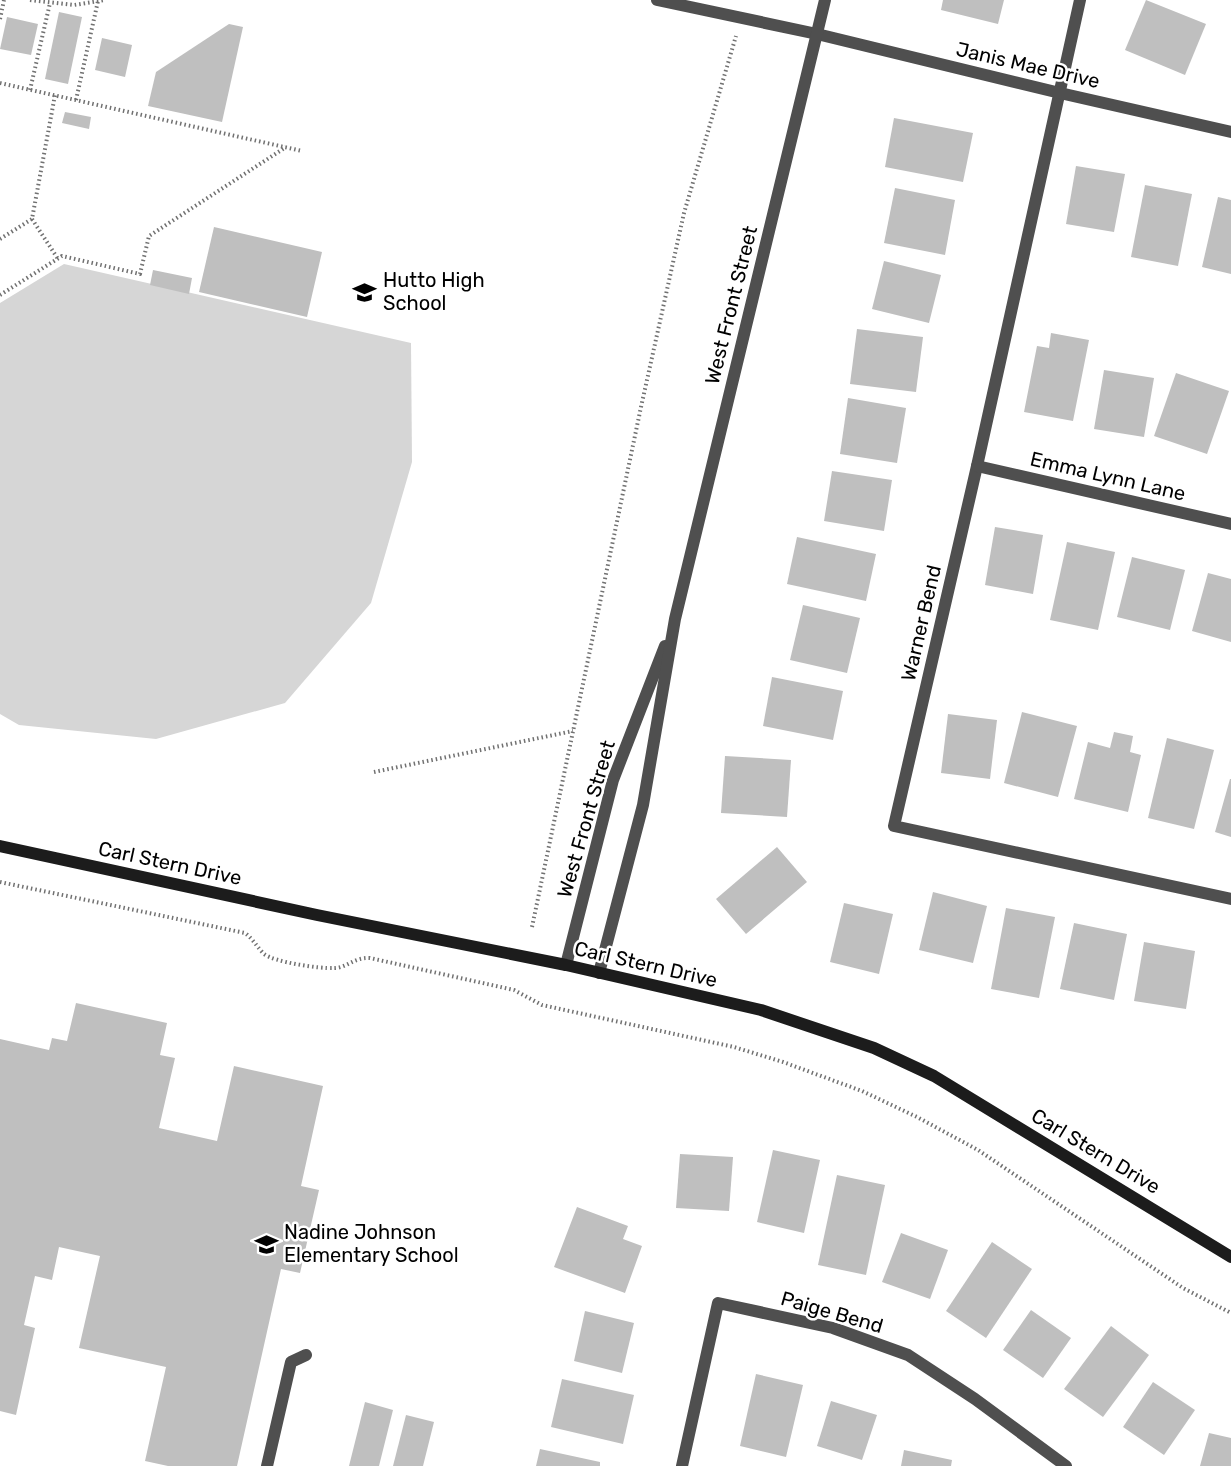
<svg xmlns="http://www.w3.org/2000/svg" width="1231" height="1466" viewBox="0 0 1231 1466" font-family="Rubik,sans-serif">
<rect width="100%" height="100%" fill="#fff"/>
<!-- green -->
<path fill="#d6d6d6" d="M 64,264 L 411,343 L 412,462 L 371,603 L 285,703 L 156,739 L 19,725 L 0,714 L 0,303 Z"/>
<!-- building -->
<g fill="#bfbfbf">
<path d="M 943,0 L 1004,0 L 998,24 L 941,10 Z"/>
<path d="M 1146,0 L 1206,24 L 1185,75 L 1125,50 Z"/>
<path d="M 59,12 L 82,17 L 68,84 L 45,79 Z"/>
<path d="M 7,17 L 38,24 L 31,55 L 0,49 Z"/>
<path d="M 229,24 L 243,27 L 222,122 L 148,106 L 156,72 Z"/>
<path d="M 102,38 L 132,45 L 125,77 L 95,70 Z"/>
<path d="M 65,112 L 91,117 L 89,129 L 62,123 Z"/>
<path d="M 894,118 L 973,133 L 963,182 L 885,167 Z"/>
<path d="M 1076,166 L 1125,174 L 1114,232 L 1066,224 Z"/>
<path d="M 1145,185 L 1192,194 L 1178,266 L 1131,257 Z"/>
<path d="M 895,188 L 955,200 L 945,255 L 884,243 Z"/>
<path d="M 1218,197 L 1231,200 L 1231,274 L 1202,267 Z"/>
<path d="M 214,227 L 322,252 L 307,317 L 199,292 Z"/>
<path d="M 884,261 L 941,275 L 929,323 L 872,309 Z"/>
<path d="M 153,270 L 192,278 L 189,294 L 150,285 Z"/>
<path d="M 857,329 L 923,337 L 916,392 L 850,384 Z"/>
<path d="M 1051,333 L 1089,340 L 1073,421 L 1024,412 L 1037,346 L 1049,348 Z"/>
<path d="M 1104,370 L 1154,378 L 1144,437 L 1094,429 Z"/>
<path d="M 1176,373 L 1229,391 L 1207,454 L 1154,436 Z"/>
<path d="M 848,398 L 906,408 L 897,463 L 840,454 Z"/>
<path d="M 832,471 L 892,480 L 884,531 L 824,521 Z"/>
<path d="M 995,527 L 1043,535 L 1033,594 L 985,585 Z"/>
<path d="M 797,537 L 876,554 L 866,601 L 787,584 Z"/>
<path d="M 1067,542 L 1115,552 L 1098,630 L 1050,620 Z"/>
<path d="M 1132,557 L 1185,570 L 1170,630 L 1117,617 Z"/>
<path d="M 1208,573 L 1231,579 L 1231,642 L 1192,631 Z"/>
<path d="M 803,605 L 860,618 L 847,673 L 790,660 Z"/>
<path d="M 772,677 L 843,691 L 833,740 L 763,726 Z"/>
<path d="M 1022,712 L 1077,726 L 1058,797 L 1004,783 Z"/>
<path d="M 948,714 L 997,720 L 990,779 L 941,773 Z"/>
<path d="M 1114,732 L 1133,736 L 1130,752 L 1141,755 L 1128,812 L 1074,799 L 1088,742 L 1110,748 Z"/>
<path d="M 1167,738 L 1214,750 L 1194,829 L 1148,818 Z"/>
<path d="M 725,756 L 791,760 L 787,817 L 721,813 Z"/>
<path d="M 1230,779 L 1231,779 L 1231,837 L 1215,832 Z"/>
<path d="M 777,847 L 807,882 L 746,934 L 716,899 Z"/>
<path d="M 933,892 L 987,906 L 973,963 L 919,950 Z"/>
<path d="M 844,903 L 893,914 L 879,974 L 830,962 Z"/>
<path d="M 1006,908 L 1055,917 L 1039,998 L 991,989 Z"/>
<path d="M 1074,923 L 1127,934 L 1114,1000 L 1060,989 Z"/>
<path d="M 1144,942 L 1195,951 L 1186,1009 L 1134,1001 Z"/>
<path d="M 76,1003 L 167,1023 L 160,1055 L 175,1058 L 159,1128 L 217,1141 L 234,1066 L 323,1086 L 301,1186 L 319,1190 L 300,1273 L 281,1269 L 237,1466 L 168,1466 L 145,1461 L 166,1367 L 79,1348 L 100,1256 L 59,1247 L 52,1280 L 35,1276 L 24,1325 L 35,1328 L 16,1415 L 0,1411 L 0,1039 L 49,1050 L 52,1038 L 67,1041 Z"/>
<path d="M 773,1150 L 820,1160 L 804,1233 L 757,1222 Z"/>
<path d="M 680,1154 L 733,1157 L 729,1211 L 676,1208 Z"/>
<path d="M 837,1175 L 885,1185 L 866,1275 L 818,1265 Z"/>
<path d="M 577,1207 L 628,1226 L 623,1239 L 642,1246 L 625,1293 L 554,1267 Z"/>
<path d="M 901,1233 L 948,1250 L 930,1299 L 882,1282 Z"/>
<path d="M 992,1242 L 1032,1269 L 986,1338 L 946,1311 Z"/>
<path d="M 1031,1310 L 1071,1338 L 1043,1378 L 1003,1350 Z"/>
<path d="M 585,1311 L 634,1323 L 622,1373 L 574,1361 Z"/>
<path d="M 1111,1326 L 1149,1355 L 1103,1417 L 1064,1389 Z"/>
<path d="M 756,1374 L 803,1385 L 786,1457 L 740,1446 Z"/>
<path d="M 562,1379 L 634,1395 L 623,1444 L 551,1427 Z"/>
<path d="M 1153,1382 L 1195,1410 L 1164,1455 L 1123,1427 Z"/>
<path d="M 831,1401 L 877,1415 L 862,1460 L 817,1446 Z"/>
<path d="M 365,1402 L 393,1410 L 379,1466 L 349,1466 Z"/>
<path d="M 406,1415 L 434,1422 L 423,1466 L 393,1466 Z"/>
<path d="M 1209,1433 L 1231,1438 L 1231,1466 L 1200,1466 Z"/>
<path d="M 540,1449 L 600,1462 L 600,1466 L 536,1466 Z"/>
<path d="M 904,1450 L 952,1460 L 951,1466 L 901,1466 Z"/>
</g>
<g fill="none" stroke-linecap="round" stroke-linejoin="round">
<!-- path -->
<g stroke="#717171" stroke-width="4" stroke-dasharray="1.5 3" stroke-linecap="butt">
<path d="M 30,0 L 74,5 L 105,0"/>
<path d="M 0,19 L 4,0"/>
<path d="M 0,83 L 302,151"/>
<path d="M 30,90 L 50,3"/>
<path d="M 76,100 L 98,1"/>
<path d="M 32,219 L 58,259"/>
<path d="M 0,239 L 32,219 L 55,95"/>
<path d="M 0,295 L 62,256 L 140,274 L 149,236 L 286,147"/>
<path d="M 374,772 L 573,731"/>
<path d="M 0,882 L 245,933 C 253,939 257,947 264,954 C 274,962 320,969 334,968 C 347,968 354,957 370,958 L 514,990 L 542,1005 L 734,1047 L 783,1062 L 862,1091 L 917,1117 L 978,1150 L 1183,1288 L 1231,1313"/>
<path d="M 532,927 L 641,407 L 684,213 L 736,36"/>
</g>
<!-- lane -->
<g stroke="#4f4f4f" stroke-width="12">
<path d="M 657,0 L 817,34"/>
<path d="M 267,1466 L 291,1362 L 306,1355"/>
</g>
<!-- street -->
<g stroke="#4f4f4f" stroke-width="12">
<path d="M 1080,0 L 977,466 L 894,826 L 1231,899"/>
<path d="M 817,34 L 1060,93 L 1231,132"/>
<path d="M 977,466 L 1231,524"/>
<path d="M 566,965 L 613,780 L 665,646"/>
<path d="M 599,973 L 643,805 L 675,619 L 825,0"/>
<path d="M 682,1466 L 718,1303 L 833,1328 L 908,1355 L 975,1399 L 1066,1466"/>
</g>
<!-- secondary -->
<path stroke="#1c1c1c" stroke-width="12" d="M 0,846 L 317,915 L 566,965 L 761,1010 L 874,1048 L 934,1076 L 1231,1257"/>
</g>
<!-- icons -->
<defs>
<symbol id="school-bare" viewBox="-9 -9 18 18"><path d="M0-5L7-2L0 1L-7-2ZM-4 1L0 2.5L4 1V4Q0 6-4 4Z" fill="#000" stroke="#fff" stroke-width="2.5" paint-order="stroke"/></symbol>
</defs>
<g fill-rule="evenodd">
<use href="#school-bare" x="348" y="276" width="33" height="33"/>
<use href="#school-bare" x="250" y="1228" width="33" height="33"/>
</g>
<g text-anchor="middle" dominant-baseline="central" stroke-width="5" stroke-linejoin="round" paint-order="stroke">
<!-- street labels -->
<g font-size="20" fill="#000" stroke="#fff">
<text transform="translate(1028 65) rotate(13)">Janis Mae Drive</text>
<text transform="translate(731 305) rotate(-76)">West Front Street</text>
<text transform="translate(1108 476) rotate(13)">Emma Lynn Lane</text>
<text transform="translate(921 623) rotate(-77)">Warner Bend</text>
<text transform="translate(586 819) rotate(-74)">West Front Street</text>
<text transform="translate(170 863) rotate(12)">Carl Stern Drive</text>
<text transform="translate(646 964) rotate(13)">Carl Stern Drive</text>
<text transform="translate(1096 1151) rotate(31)">Carl Stern Drive</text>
<text transform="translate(832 1312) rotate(16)">Paige Bend</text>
</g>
<!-- poi labels -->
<g font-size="20" fill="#000" stroke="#fff" text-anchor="start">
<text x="383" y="280">Hutto High<tspan x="383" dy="23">School</tspan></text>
<text x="284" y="1232">Nadine Johnson<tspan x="284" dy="23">Elementary School</tspan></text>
</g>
</g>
</svg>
